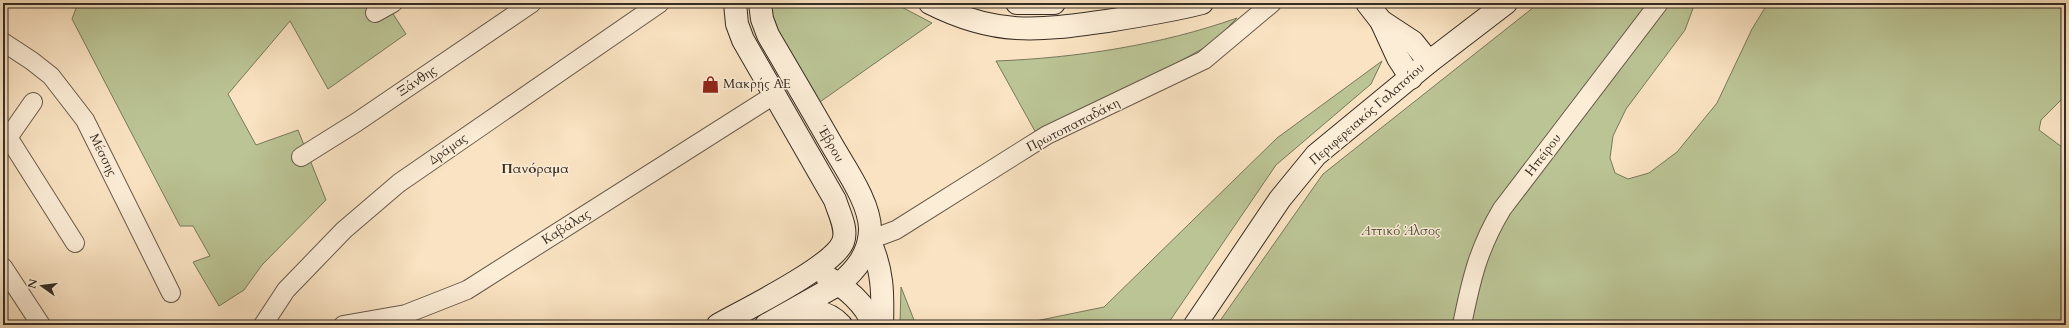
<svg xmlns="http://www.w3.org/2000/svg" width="2069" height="328" viewBox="0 0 2069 328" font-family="Cardo,serif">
<rect width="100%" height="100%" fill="#fae3c2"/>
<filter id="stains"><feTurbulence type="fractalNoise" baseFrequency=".005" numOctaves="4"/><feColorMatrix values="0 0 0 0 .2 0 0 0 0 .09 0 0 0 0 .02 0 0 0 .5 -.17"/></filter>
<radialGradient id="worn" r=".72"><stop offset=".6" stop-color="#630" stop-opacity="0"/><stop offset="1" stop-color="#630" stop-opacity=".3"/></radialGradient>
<!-- green -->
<g fill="#bbc495" stroke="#78785c">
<path d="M 78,3 L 386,3 L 406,34 L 328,89 L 290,21 L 228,94 L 256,145 L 298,130 L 326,200 L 262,265 L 244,290 L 219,306 L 193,262 L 210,256 L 193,226 L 180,226 L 72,19 Z"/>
<path d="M 770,3 L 894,3 L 932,23 L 817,104 L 775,32 Z"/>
<path d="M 1539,3 L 1695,3 L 1685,30 L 1626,109 L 1613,136 L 1610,158 L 1615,173 L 1628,179 L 1649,173 L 1677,152 L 1717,103 L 1752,29 L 1768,3 L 2066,3 L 2066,95 L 2041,120 L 2039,130 L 2066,150 L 2066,325 L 1217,325 L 1323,174 Z"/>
<path d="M 1237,18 L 1211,44 L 1175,64 L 1036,133 L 996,61 C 1076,58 1161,45 1237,18 Z"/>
<path d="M 1382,61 L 1371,84 L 1276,165 L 1167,325 L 1016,325 L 1104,307 L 1277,138 Z"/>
<path d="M 901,287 L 916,325 L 900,325 Z"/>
</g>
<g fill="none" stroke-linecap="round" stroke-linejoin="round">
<defs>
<g id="street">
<path d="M 375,13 L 393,3"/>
<path d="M 3,42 L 32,61 L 51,76 L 85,120 L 171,293"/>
<path d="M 8,137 L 75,243"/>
<path d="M 3,145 L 33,102"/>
<path d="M 301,157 L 357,122 L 532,3"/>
<path d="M 869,240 L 896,230 L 1047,135 L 1204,60 L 1272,3"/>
<path d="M 3,267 L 41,325"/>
<path d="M 263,325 L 286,290 L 344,230 L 399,183 L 660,3"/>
<path d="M 343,325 L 406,314 L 467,290 L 774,95"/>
<path d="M 1462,325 C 1471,280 1478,249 1502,209 L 1659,3"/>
</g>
<g id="secondary">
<path d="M 760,3 L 762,19 L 768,35 C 789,71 811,108 832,145 C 845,168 871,204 870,231 C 869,254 856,270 839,284 L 766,325"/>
<path d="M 930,3 C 995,36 1037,31 1107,21 C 1139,16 1171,11 1202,3"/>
<path d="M 1017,3 L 1054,3"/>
<path d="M 1367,3 L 1381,21 L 1398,58 L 1411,78"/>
<path d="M 1381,21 L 1413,42 L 1429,62"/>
<path d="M 869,240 C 883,269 883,294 882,325"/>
<path d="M 827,277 C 845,287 866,304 873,325"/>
<path d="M 790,314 C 810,310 826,309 841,325"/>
<path d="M 718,325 C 744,310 833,267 843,242 C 848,229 839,213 835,200 L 743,40 L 737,24 L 735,3"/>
<path d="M 1195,325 L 1280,199 L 1316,155 L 1429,62 L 1506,3"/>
</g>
</defs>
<!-- street casing -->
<use href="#street" stroke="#675a4b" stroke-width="20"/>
<!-- secondary casing -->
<use href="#secondary" stroke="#362d23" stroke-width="24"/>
<!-- street -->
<use href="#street" stroke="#fcedd7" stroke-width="18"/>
<!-- secondary -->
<use href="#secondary" stroke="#fcedd7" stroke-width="22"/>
</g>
<!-- icons -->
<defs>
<symbol id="shop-bare" viewBox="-9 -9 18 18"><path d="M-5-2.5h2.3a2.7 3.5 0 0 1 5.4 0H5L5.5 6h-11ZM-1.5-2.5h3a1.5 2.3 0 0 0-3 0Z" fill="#8f2418" stroke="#fcedd7" stroke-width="2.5" paint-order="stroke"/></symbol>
</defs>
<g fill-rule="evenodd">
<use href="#shop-bare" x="698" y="72" width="25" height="25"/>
</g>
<g text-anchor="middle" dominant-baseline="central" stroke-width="3" stroke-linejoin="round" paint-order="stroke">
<!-- street labels -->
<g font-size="13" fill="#362d23" stroke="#fcedd7">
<text transform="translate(417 81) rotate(-34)">Ξάνθης</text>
<text transform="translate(1367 114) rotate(-41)">Περιφερειακός Γαλατσίου</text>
<text transform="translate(1073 125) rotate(-27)">Πρωτοπαπαδάκη</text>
<text transform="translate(831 144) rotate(60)">Έβρου</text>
<text transform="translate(448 149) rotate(-35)">Δράμας</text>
<text transform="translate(103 155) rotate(64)">Μέσσης</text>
<text transform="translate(1543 155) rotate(-52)">Ηπείρου</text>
<text transform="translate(566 227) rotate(-32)">Καβάλας</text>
</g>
<!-- poi labels -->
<g font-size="13" fill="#362d23" stroke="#fcedd7" text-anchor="start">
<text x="723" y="84">Μακρής ΑΕ</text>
</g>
<!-- park labels -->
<g font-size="13" font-style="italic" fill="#575340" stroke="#fcedd7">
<text x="1401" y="231">Αττικό Άλσος</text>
</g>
<!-- neighbourhood labels -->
<g font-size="14" font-weight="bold" fill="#362d23" stroke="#fcedd7">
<text x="535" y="168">Πανόραμα</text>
</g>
</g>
<!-- margin -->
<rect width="2069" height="328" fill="none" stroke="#fae3c2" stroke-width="16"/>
<rect x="4" y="4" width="2061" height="320" fill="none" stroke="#362d23" stroke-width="2"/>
<rect x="8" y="8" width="2053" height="312" fill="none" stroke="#362d23"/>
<!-- north arrow -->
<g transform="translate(42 286) rotate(284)" stroke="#fcedd7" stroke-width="3" paint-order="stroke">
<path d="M0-3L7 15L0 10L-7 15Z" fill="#362d23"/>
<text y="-6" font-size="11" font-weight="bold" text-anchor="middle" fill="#362d23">N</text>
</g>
<rect width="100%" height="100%" filter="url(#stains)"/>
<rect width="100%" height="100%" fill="url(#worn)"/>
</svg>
